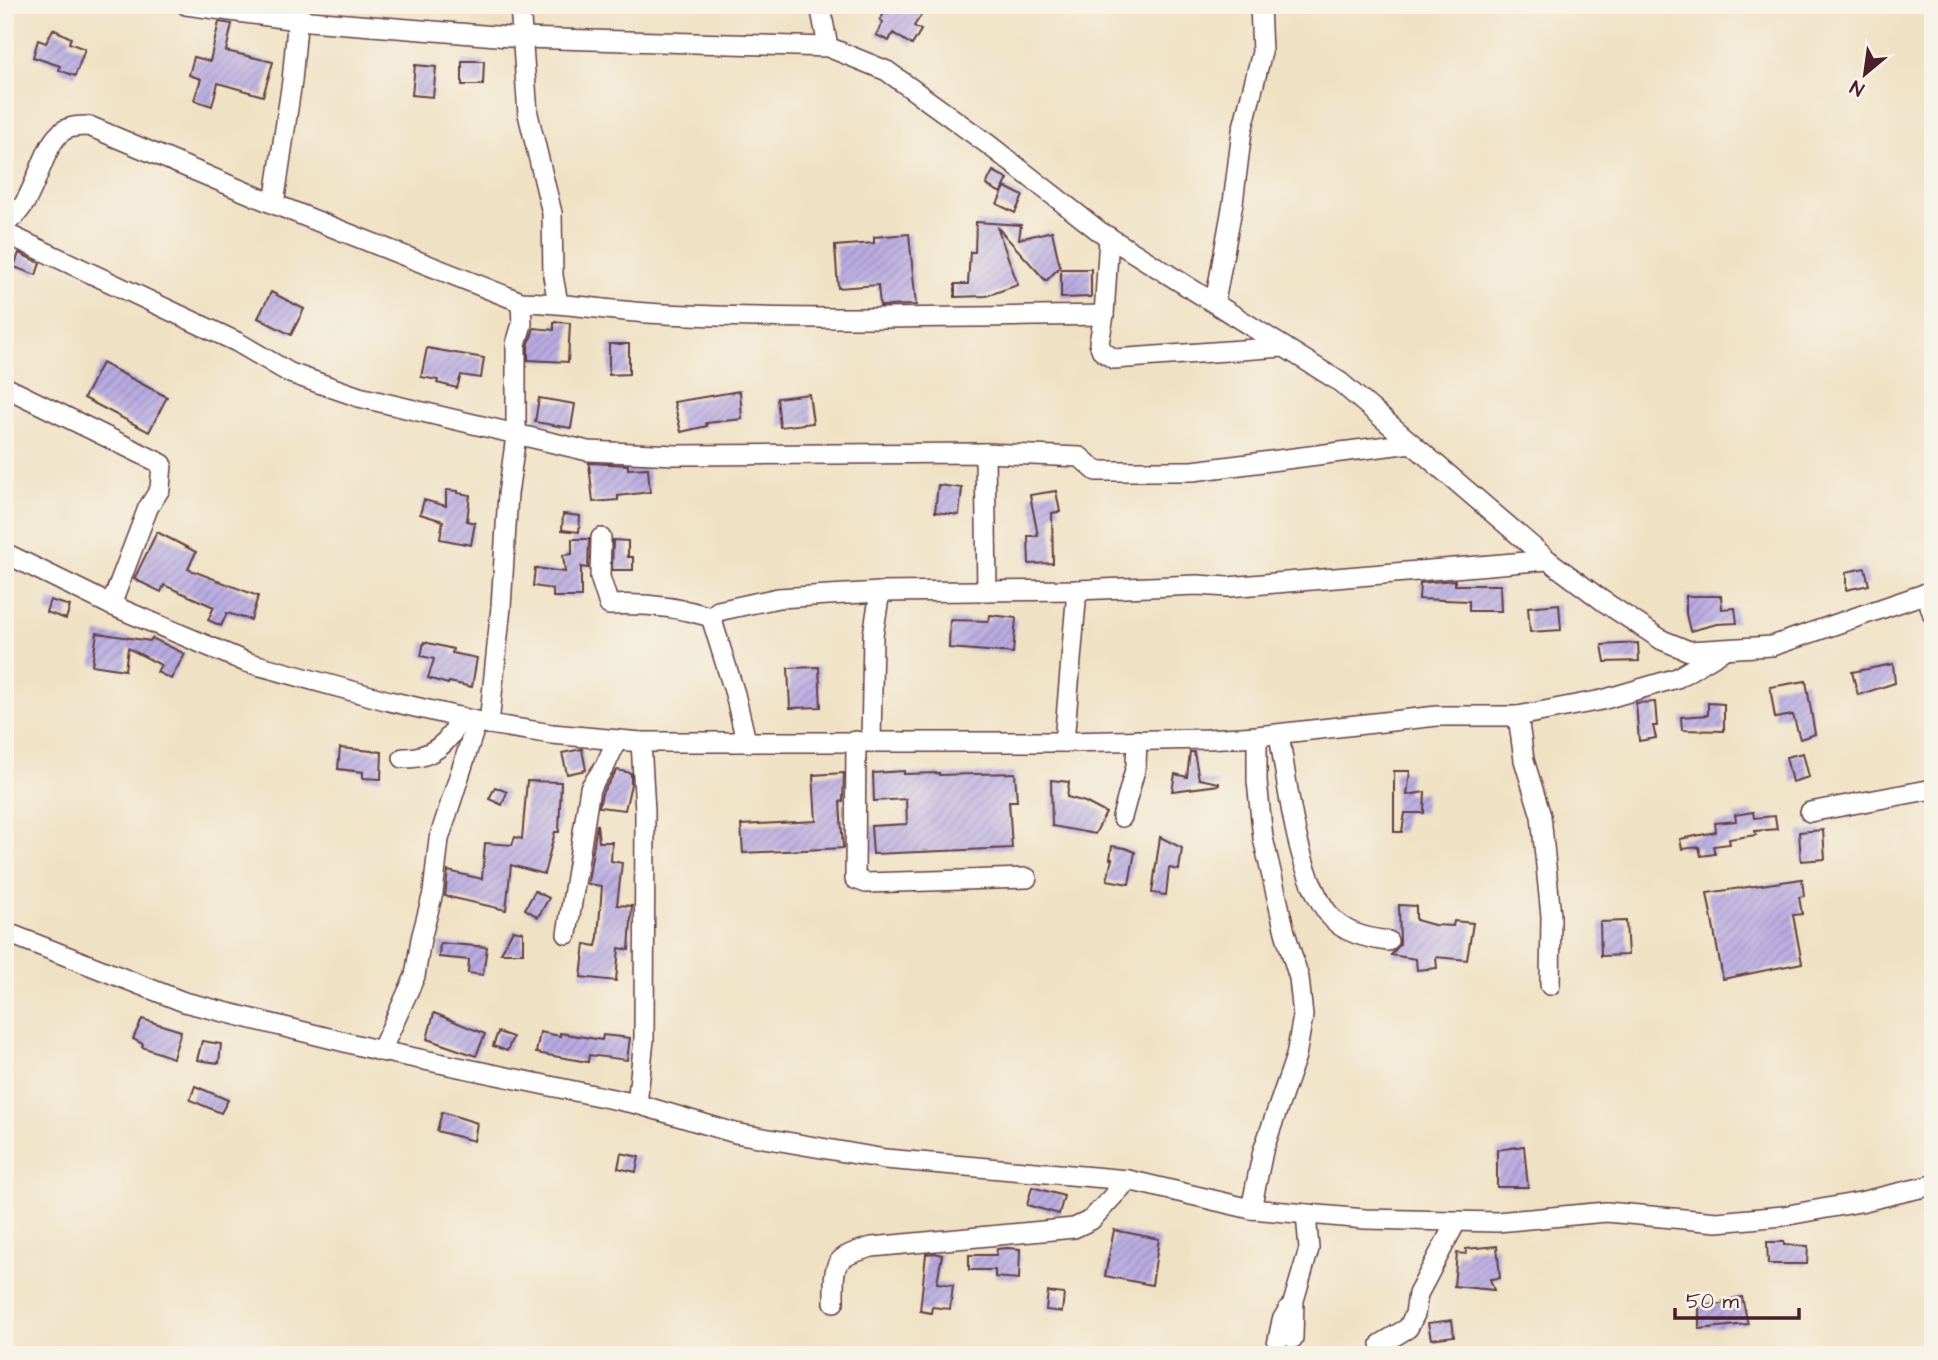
<svg xmlns="http://www.w3.org/2000/svg" width="1938" height="1360" viewBox="0 0 1938 1360" font-family="'Architects Daughter',sans-serif">
<defs>
<pattern id="building-hatch" width="6" height="6" patternUnits="userSpaceOnUse" patternTransform="scale(1.75)"><rect width="6" height="6" fill="#b8abe1"/><path d="M-1 1l2-2M0 6l6-6M5 7l2-2" fill="none" stroke="#988bb7"/></pattern>
</defs>
<rect width="100%" height="100%" fill="#f7f3e8"/>
<filter id="ink" filterUnits="userSpaceOnUse"><feTurbulence type="fractalNoise" baseFrequency=".0143" numOctaves="2"/><feDisplacementMap in="SourceGraphic" scale="14" xChannelSelector="R" yChannelSelector="G"/><feConvolveMatrix kernelMatrix="1 2 1 2 8 2 1 2 1" color-interpolation-filters="sRGB"/></filter>
<filter id="wash" filterUnits="userSpaceOnUse"><feTurbulence type="fractalNoise" baseFrequency=".00686" numOctaves="4" result="noise"/><feDisplacementMap in="SourceGraphic" scale="28" xChannelSelector="R" yChannelSelector="G"/><feGaussianBlur stdDeviation="1.57" result="paint"/><feColorMatrix in="noise" values="0 0 0 0 0 0 0 0 0 0 0 0 0 0 0 0 0 1.4 0 .05"/><feComposite in="paint" operator="in"/></filter>
<g filter="url(#wash)">
<rect width="100%" height="100%" fill="#efe1c3"/>
<g id="blocks">
<!-- building -->
<g fill="url(#building-hatch)">
<path d="M 889,5 L 904,12 L 910,5 L 922,14 L 914,26 L 921,30 L 912,45 L 893,33 L 889,41 L 876,35 L 883,22 L 880,20 Z"/>
<path d="M 219,22 L 232,24 L 226,51 L 273,62 L 263,96 L 218,83 L 212,106 L 194,100 L 201,79 L 189,75 L 194,57 L 210,61 Z"/>
<path d="M 53,29 L 71,38 L 69,43 L 85,49 L 75,76 L 59,70 L 60,66 L 33,57 L 38,40 L 46,43 Z"/>
<path d="M 462,61 L 484,61 L 483,85 L 462,85 Z"/>
<path d="M 415,65 L 436,67 L 433,97 L 412,95 Z"/>
<path d="M 993,171 L 1008,179 L 1001,193 L 986,185 Z"/>
<path d="M 1005,187 L 1023,196 L 1015,213 L 997,204 Z"/>
<path d="M 976,222 L 1021,225 L 1019,239 L 1052,231 L 1060,267 L 1046,281 L 997,227 L 1018,285 L 986,296 L 955,297 L 955,284 L 968,284 L 970,252 L 975,252 Z"/>
<path d="M 909,234 L 916,305 L 880,306 L 878,285 L 838,288 L 835,246 L 874,243 L 874,237 Z"/>
<path d="M 19,253 L 40,263 L 36,275 L 14,267 Z"/>
<path d="M 1061,269 L 1091,269 L 1091,297 L 1061,298 Z"/>
<path d="M 271,292 L 304,309 L 291,335 L 258,318 Z"/>
<path d="M 554,322 L 570,323 L 568,362 L 528,360 L 528,346 L 534,328 L 554,330 Z"/>
<path d="M 609,344 L 629,344 L 629,374 L 609,375 Z"/>
<path d="M 427,348 L 484,358 L 481,378 L 461,375 L 457,388 L 437,383 L 438,380 L 421,377 Z"/>
<path d="M 102,363 L 167,397 L 149,432 L 84,398 Z"/>
<path d="M 740,391 L 742,419 L 706,423 L 707,426 L 681,432 L 674,402 Z"/>
<path d="M 809,394 L 813,423 L 780,427 L 777,398 Z"/>
<path d="M 539,398 L 575,404 L 571,428 L 535,422 Z"/>
<path d="M 589,463 L 628,465 L 628,469 L 648,468 L 650,492 L 618,496 L 618,500 L 593,502 Z"/>
<path d="M 938,485 L 962,488 L 959,515 L 935,512 Z"/>
<path d="M 446,490 L 458,491 L 458,493 L 470,495 L 467,521 L 475,523 L 471,545 L 440,539 L 443,521 L 420,514 L 424,500 L 446,506 Z"/>
<path d="M 1056,491 L 1060,512 L 1052,513 L 1053,563 L 1029,564 L 1028,536 L 1038,536 L 1030,495 Z"/>
<path d="M 563,514 L 580,516 L 579,532 L 562,530 Z"/>
<path d="M 157,532 L 196,552 L 188,569 L 258,596 L 251,620 L 227,613 L 221,626 L 208,620 L 214,607 L 164,585 L 161,592 L 134,579 Z"/>
<path d="M 572,539 L 589,539 L 588,568 L 581,567 L 581,597 L 553,597 L 553,589 L 533,586 L 535,568 L 565,572 L 563,555 L 572,554 Z"/>
<path d="M 613,540 L 628,541 L 628,557 L 633,557 L 633,570 L 612,570 Z"/>
<path d="M 1865,568 L 1869,585 L 1846,590 L 1846,572 Z"/>
<path d="M 1455,580 L 1455,585 L 1500,585 L 1501,611 L 1469,611 L 1469,601 L 1419,599 L 1420,583 Z"/>
<path d="M 1686,596 L 1721,596 L 1722,609 L 1735,608 L 1737,623 L 1717,624 L 1690,631 L 1686,614 Z"/>
<path d="M 50,600 L 70,606 L 66,619 L 46,612 Z"/>
<path d="M 1559,604 L 1561,630 L 1530,632 L 1528,607 Z"/>
<path d="M 990,615 L 1016,618 L 1013,653 L 949,648 L 950,620 L 989,621 Z"/>
<path d="M 97,633 L 150,641 L 152,638 L 185,654 L 171,679 L 157,672 L 161,665 L 128,648 L 125,670 L 92,665 Z"/>
<path d="M 424,642 L 453,649 L 452,653 L 477,658 L 472,687 L 449,682 L 448,684 L 428,678 L 434,659 L 421,656 Z"/>
<path d="M 1638,643 L 1639,661 L 1605,662 L 1602,645 Z"/>
<path d="M 1893,664 L 1895,683 L 1858,695 L 1852,672 Z"/>
<path d="M 819,667 L 821,707 L 790,708 L 788,668 Z"/>
<path d="M 1806,681 L 1815,734 L 1800,739 L 1793,715 L 1775,718 L 1770,687 Z"/>
<path d="M 1655,702 L 1657,726 L 1653,726 L 1656,738 L 1639,741 L 1636,703 Z"/>
<path d="M 1708,703 L 1724,704 L 1724,731 L 1682,730 L 1681,717 L 1708,715 Z"/>
<path d="M 340,748 L 382,752 L 381,779 L 363,778 L 363,772 L 338,769 Z"/>
<path d="M 582,749 L 586,770 L 567,774 L 562,753 Z"/>
<path d="M 1190,752 L 1194,752 L 1199,779 L 1219,783 L 1219,785 L 1172,791 L 1175,774 L 1187,777 Z"/>
<path d="M 1803,753 L 1809,777 L 1792,782 L 1786,757 Z"/>
<path d="M 617,770 L 631,773 L 631,784 L 625,810 L 599,807 L 602,793 Z"/>
<path d="M 904,771 L 904,774 L 939,773 L 939,775 L 1015,773 L 1017,801 L 1009,801 L 1012,848 L 873,854 L 871,826 L 907,824 L 906,799 L 874,801 L 873,773 Z"/>
<path d="M 1394,771 L 1410,771 L 1407,795 L 1425,792 L 1424,813 L 1405,813 L 1402,832 L 1394,832 Z"/>
<path d="M 844,773 L 843,801 L 840,802 L 843,848 L 743,853 L 741,825 L 816,821 L 813,775 Z"/>
<path d="M 1051,780 L 1069,782 L 1067,797 L 1085,802 L 1106,813 L 1095,834 L 1052,826 Z"/>
<path d="M 527,781 L 561,782 L 559,832 L 555,832 L 544,874 L 511,865 L 506,910 L 445,896 L 448,871 L 482,879 L 485,843 L 512,845 L 515,837 L 522,839 Z"/>
<path d="M 495,787 L 507,792 L 502,805 L 489,799 Z"/>
<path d="M 1753,812 L 1754,818 L 1775,816 L 1777,829 L 1755,831 L 1756,835 L 1729,839 L 1730,844 L 1713,846 L 1715,854 L 1701,856 L 1699,847 L 1682,849 L 1680,839 L 1716,832 L 1715,823 L 1736,821 L 1735,815 Z"/>
<path d="M 597,824 L 599,842 L 612,842 L 611,861 L 622,863 L 617,905 L 632,906 L 629,950 L 619,948 L 616,981 L 581,977 L 585,944 L 596,946 L 598,937 L 602,886 L 588,884 L 588,882 Z"/>
<path d="M 1823,830 L 1825,859 L 1801,861 L 1799,832 Z"/>
<path d="M 1160,837 L 1182,848 L 1179,870 L 1169,868 L 1166,895 L 1152,893 Z"/>
<path d="M 1112,846 L 1125,848 L 1135,852 L 1129,884 L 1107,880 L 1112,859 L 1110,859 Z"/>
<path d="M 1802,879 L 1804,896 L 1799,897 L 1802,914 L 1793,915 L 1802,963 L 1723,979 L 1707,893 Z"/>
<path d="M 535,891 L 549,898 L 538,917 L 525,909 Z"/>
<path d="M 1399,905 L 1416,906 L 1416,920 L 1434,925 L 1453,926 L 1454,921 L 1473,923 L 1467,960 L 1436,957 L 1437,968 L 1417,970 L 1416,959 L 1391,955 L 1400,944 Z"/>
<path d="M 1626,921 L 1628,955 L 1601,956 L 1600,922 Z"/>
<path d="M 513,930 L 523,932 L 523,953 L 501,953 Z"/>
<path d="M 440,943 L 487,947 L 483,975 L 468,973 L 469,960 L 439,957 Z"/>
<path d="M 434,1013 L 485,1034 L 476,1056 L 427,1039 Z"/>
<path d="M 142,1019 L 181,1031 L 173,1058 L 142,1047 L 143,1044 L 133,1039 Z"/>
<path d="M 498,1032 L 513,1037 L 507,1051 L 493,1046 Z"/>
<path d="M 540,1032 L 560,1036 L 560,1033 L 602,1040 L 603,1035 L 630,1038 L 627,1060 L 589,1055 L 588,1062 L 536,1053 Z"/>
<path d="M 202,1041 L 221,1044 L 219,1063 L 197,1060 Z"/>
<path d="M 195,1086 L 228,1100 L 221,1113 L 190,1100 Z"/>
<path d="M 442,1112 L 477,1123 L 474,1141 L 437,1131 Z"/>
<path d="M 1524,1146 L 1528,1187 L 1497,1187 L 1497,1150 Z"/>
<path d="M 621,1153 L 639,1157 L 636,1172 L 618,1168 Z"/>
<path d="M 1032,1187 L 1064,1196 L 1059,1214 L 1027,1205 Z"/>
<path d="M 1114,1230 L 1159,1239 L 1152,1285 L 1105,1276 Z"/>
<path d="M 1767,1242 L 1784,1242 L 1784,1245 L 1808,1246 L 1807,1264 L 1768,1264 Z"/>
<path d="M 1497,1246 L 1500,1278 L 1490,1279 L 1494,1290 L 1454,1286 L 1457,1253 L 1466,1254 L 1466,1249 Z"/>
<path d="M 1007,1248 L 1020,1249 L 1019,1279 L 995,1277 L 995,1270 L 969,1270 L 969,1255 L 996,1255 L 997,1249 Z"/>
<path d="M 935,1253 L 942,1255 L 937,1283 L 953,1285 L 950,1309 L 932,1307 L 931,1313 L 920,1311 L 926,1254 Z"/>
<path d="M 1048,1292 L 1064,1294 L 1062,1312 L 1046,1310 Z"/>
<path d="M 1742,1297 L 1748,1324 L 1699,1329 L 1699,1304 L 1724,1304 L 1723,1301 Z"/>
<path d="M 1452,1320 L 1454,1336 L 1431,1339 L 1428,1323 Z"/>
</g>
</g>
</g>
<g filter="url(#ink)">
<use href="#blocks" fill-opacity="0" stroke="#633c42" stroke-width="2"/>
<g fill="none" stroke-linecap="round" stroke-linejoin="round">
<defs>
<g id="minor">
<path d="M 186,5 L 297,20 L 522,38 L 828,47 L 887,71 L 989,145 L 1099,231 L 1340,382 L 1548,560 L 1603,601 L 1662,640 L 1689,651 L 1772,646 L 1933,591"/>
<path d="M 520,5 L 528,114 L 552,213 L 553,276 L 558,303"/>
<path d="M 820,5 L 828,47"/>
<path d="M 274,204 L 292,81 L 299,5"/>
<path d="M 5,222 C 35,210 40,146 63,131 C 70,126 80,126 89,126 L 274,204 L 521,302 C 569,303 616,312 664,314 C 810,321 957,317 1104,315"/>
<path d="M 5,233 L 237,342 L 290,373 L 359,397 L 588,451 L 676,455 L 985,453 L 1080,457 L 1096,471 L 1193,471 L 1411,443"/>
<path d="M 1109,237 L 1104,315 L 1099,343 L 1102,351 L 1114,359 L 1284,347"/>
<path d="M 1215,302 L 1233,203 L 1242,131 L 1262,52 L 1260,5"/>
<path d="M 5,387 L 162,464 L 160,489 L 148,508 L 111,605"/>
<path d="M 985,453 L 987,591"/>
<path d="M 601,538 L 600,577 L 609,605 C 644,603 678,607 711,617"/>
<path d="M 5,553 L 111,605 L 246,662 L 389,701 L 489,724 L 552,734 L 641,742 L 1064,742 L 1207,739 L 1257,736 L 1437,716 L 1518,716 L 1602,700 L 1677,678 L 1722,651"/>
<path d="M 1926,593 L 1933,615"/>
<path d="M 1518,716 L 1524,760 L 1541,816 L 1551,916 L 1550,985"/>
<path d="M 489,724 L 501,607 L 508,494 L 516,436 L 516,344 L 522,324 L 521,302"/>
<path d="M 1279,734 C 1288,787 1296,873 1330,916 C 1343,933 1367,938 1388,941"/>
<path d="M 746,741 L 735,694 L 711,617 L 718,611 L 778,598 L 880,592 L 1077,590 L 1197,585 L 1228,587 L 1548,560"/>
<path d="M 856,741 L 855,879 L 866,883 L 1027,878"/>
<path d="M 871,742 L 873,635 L 880,592"/>
<path d="M 1064,742 L 1077,590"/>
<path d="M 403,758 C 432,759 450,742 461,717"/>
<path d="M 1810,812 L 1933,789"/>
<path d="M 1122,817 L 1136,766 L 1137,740"/>
<path d="M 5,932 L 184,1002 L 381,1051 L 637,1104 L 735,1133 L 885,1159 L 1128,1180 L 1251,1209 L 1365,1219 L 1497,1222 L 1606,1212 L 1717,1222 L 1783,1216 L 1860,1202 L 1933,1185"/>
<path d="M 567,934 L 590,788 L 605,766 L 617,740"/>
<path d="M 381,1051 L 415,976 L 421,939 L 433,893 L 439,839 L 477,721"/>
<path d="M 637,1104 L 644,1040 L 645,811 L 641,742"/>
<path d="M 1251,1209 L 1263,1151 L 1296,1056 L 1303,1016 L 1299,978 L 1285,932 L 1263,838 L 1257,781 L 1257,736"/>
<path d="M 834,1302 C 834,1262 832,1258 872,1247 L 1074,1228 L 1091,1220 L 1128,1180"/>
<path d="M 1293,1338 L 1294,1300 L 1309,1249 L 1306,1214"/>
<path d="M 1381,1344 L 1408,1328 L 1415,1314 L 1418,1294 L 1456,1222"/>
<path d="M 1275,1355 L 1282,1320 L 1290,1307"/>
</g>
</defs>
<!-- minor casing -->
<use href="#minor" stroke="#633c42" stroke-width="22"/>
<!-- minor -->
<use href="#minor" stroke="#fff" stroke-width="19"/>
</g>
</g>
<!-- margin -->
<rect width="1938" height="1360" fill="none" stroke="#f7f3e8" stroke-width="28"/>
<!-- north arrow -->
<g transform="translate(1865 74) rotate(209)" stroke="#f7f3e8" stroke-width="5" paint-order="stroke">
<path d="M0-5L12 26L0 18L-12 26Z" fill="#4a1f2b"/>
<text y="-10" font-size="19" font-weight="bold" text-anchor="middle" fill="#4a1f2b">N</text>
</g>
<!-- scale -->
<path d="M1675 1308v10h124v-10" fill="none" stroke="#4a1f2b" stroke-width="3.5"/>
<text x="1686" y="1308" font-size="21" fill="#4a1f2b" stroke="#f7f3e8" stroke-width="5" paint-order="stroke">50 m</text>
</svg>
